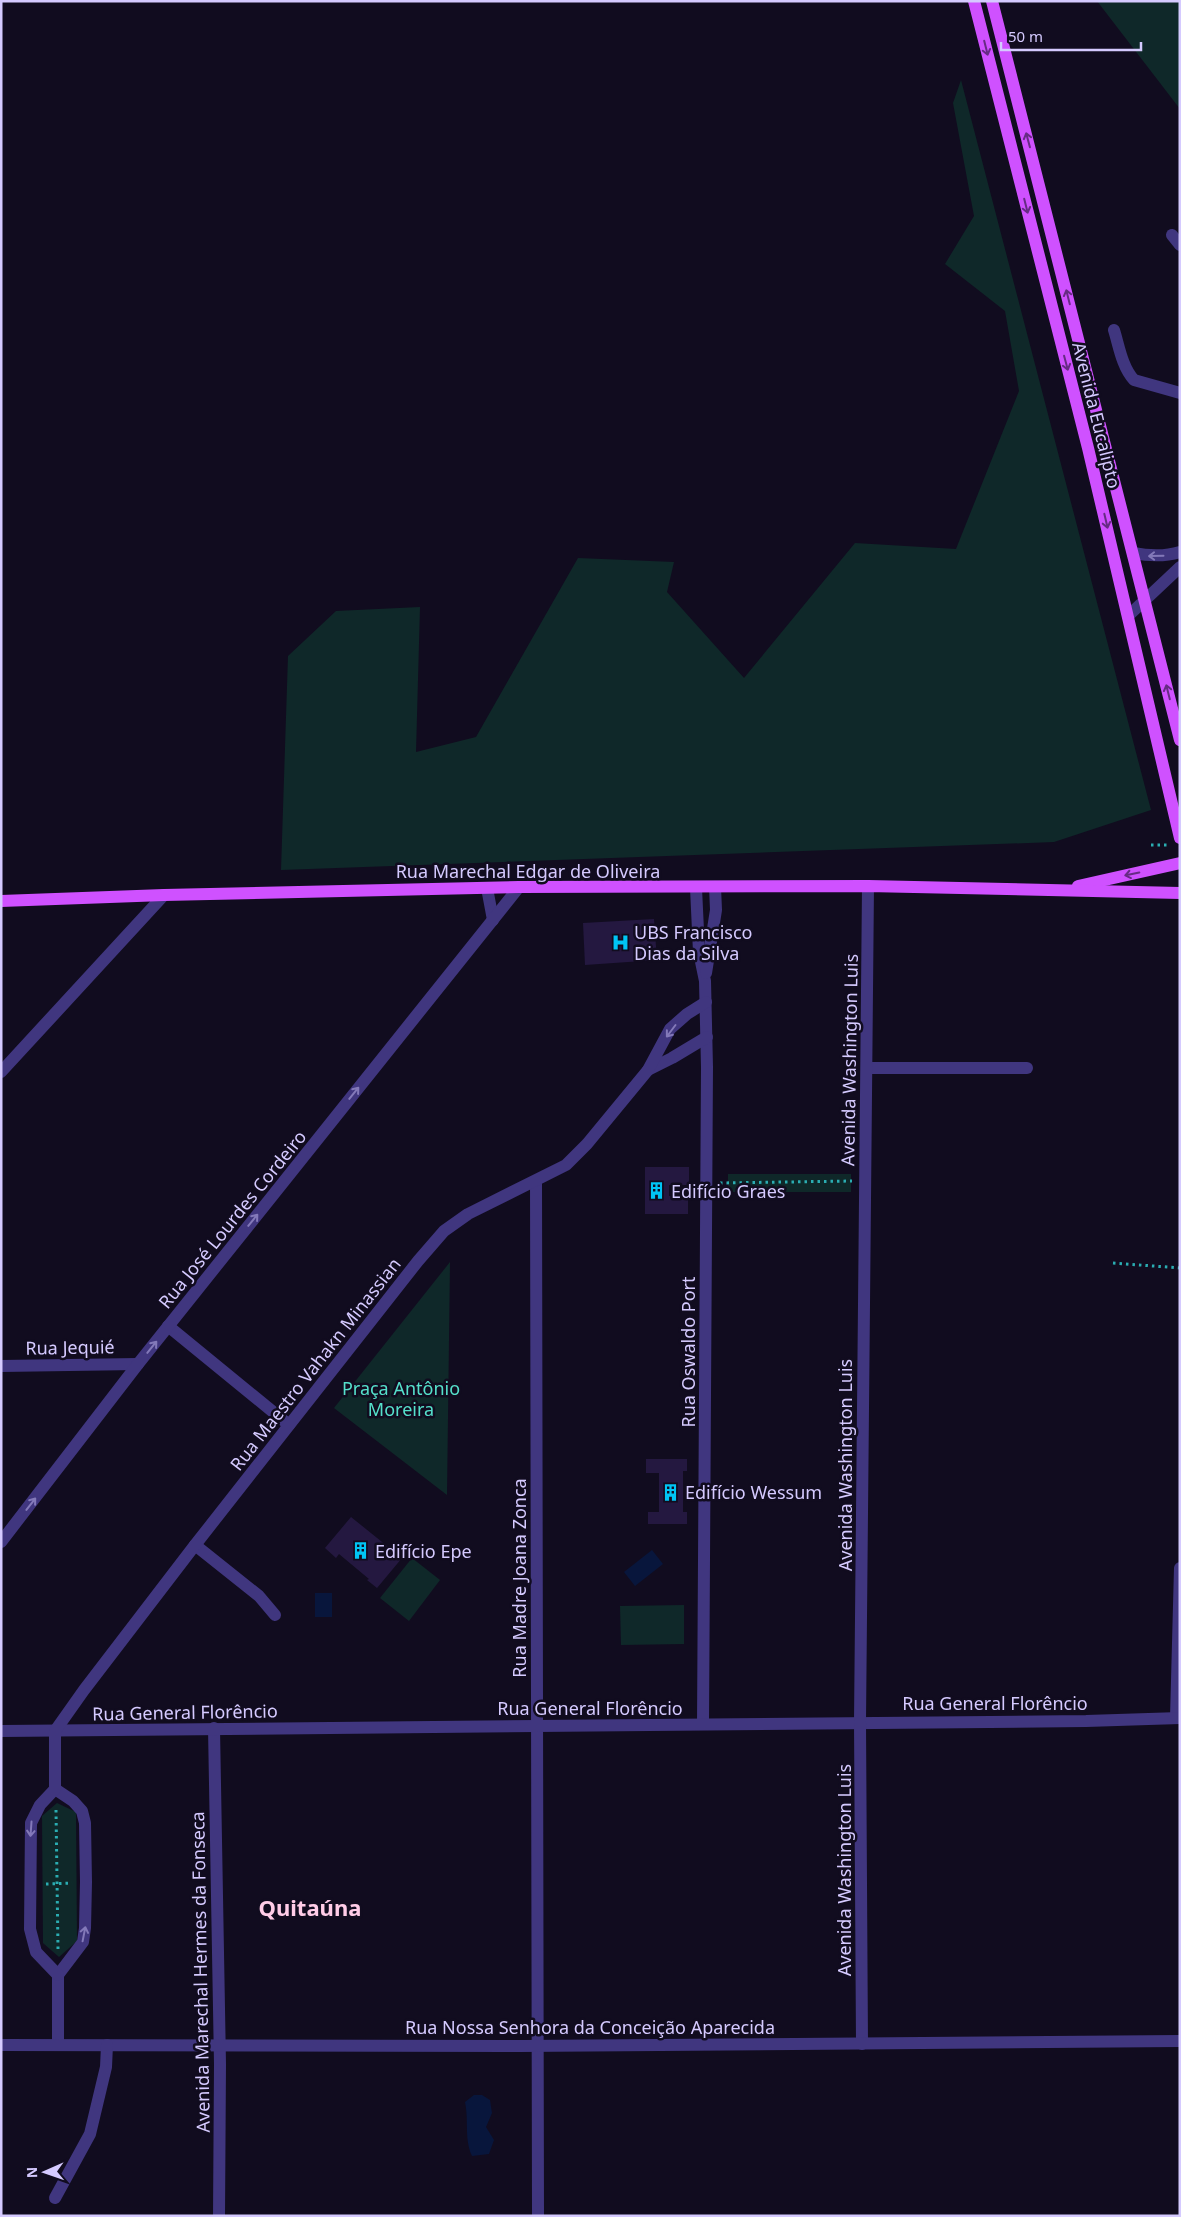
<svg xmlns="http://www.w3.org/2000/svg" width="1181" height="2217" viewBox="0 0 1181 2217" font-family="'Noto Sans',sans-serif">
<rect width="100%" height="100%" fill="#110c1f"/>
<!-- green -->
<g fill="#0f2829">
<path d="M 1097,1 L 1180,1 L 1180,109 Z"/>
<path d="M 961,80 L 1151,810 L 1054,842 L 281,870 L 288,656 L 336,611 L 420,607 L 416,752 L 476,737 L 578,558 L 674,562 L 667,592 L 744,678 L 855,543 L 956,549 L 1019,391 L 1005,311 L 945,264 L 974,216 L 953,103 Z"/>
<rect x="728" y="1174" width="123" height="18"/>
<path d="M 450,1262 L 447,1495 L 334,1408 Z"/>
<path d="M 412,1558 L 440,1580 L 409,1621 L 380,1598 Z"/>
<path d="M 684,1605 L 684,1644 L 621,1645 L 620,1606 Z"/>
<path d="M 57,1803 L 76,1812 L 77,1941 L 59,1957 L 43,1943 L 42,1816 Z"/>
</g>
<!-- water -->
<g fill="#08163c">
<path d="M 652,1550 L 663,1564 L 635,1586 L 624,1572 Z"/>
<rect x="315" y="1593" width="17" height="24"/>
<path d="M 474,2095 L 482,2095 L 490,2100 L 492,2113 L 486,2127 L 494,2140 L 489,2154 L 472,2156 C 464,2138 469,2122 465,2102 Z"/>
</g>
<!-- building -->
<g fill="#241840">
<path d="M 654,919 L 657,960 L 585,965 L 583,923 Z"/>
<path d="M 645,1167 L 689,1167 L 689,1185 L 669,1185 L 669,1196 L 688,1196 L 688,1214 L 645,1214 Z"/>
<path d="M 646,1459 L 687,1459 L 687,1471 L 683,1471 L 683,1512 L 687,1512 L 687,1524 L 648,1524 L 648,1512 L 659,1512 L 659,1473 L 646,1473 Z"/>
<path d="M 351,1517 L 402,1558 L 377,1588 L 367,1580 L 369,1579 L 339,1554 L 336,1558 L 325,1548 Z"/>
</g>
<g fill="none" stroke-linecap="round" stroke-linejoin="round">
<!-- path -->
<g stroke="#2badb2" stroke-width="3" stroke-dasharray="2.5 4" stroke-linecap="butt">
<path d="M 1151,845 L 1168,845"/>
<path d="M 720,1183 L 852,1181"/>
<path d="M 1113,1263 L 1180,1268"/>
<path d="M 56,1810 L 58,1949"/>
<path d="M 46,1884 L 72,1883"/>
</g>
<!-- minor -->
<g stroke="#40367f" stroke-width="12">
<path d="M 1172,235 L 1180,245"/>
<path d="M 1114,330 C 1119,346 1122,367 1134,380 L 1180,393"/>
<path d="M 1133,553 C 1149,556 1164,557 1180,552"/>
<path d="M 1128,616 L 1180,567"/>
<path d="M 487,888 L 493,920"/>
<path d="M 696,888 L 699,952 L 705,981 L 707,1067 L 703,1724"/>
<path d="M 706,973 L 716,910 L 715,887"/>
<path d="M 867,1068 L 1027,1068"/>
<path d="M 648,1070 L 672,1058 L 707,1037"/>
<path d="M 1,1072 L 164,895"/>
<path d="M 536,1181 L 538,2216"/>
<path d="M 168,1326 L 289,1425"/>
<path d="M 1,1366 L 138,1364"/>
<path d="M 1,1542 L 138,1364 L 519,887"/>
<path d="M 195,1545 L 259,1596 L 275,1615"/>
<path d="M 1176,1718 L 1180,1568"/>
<path d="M 214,1728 L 220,2064 L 219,2216"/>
<path d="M 1,1731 L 1086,1721 L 1180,1718"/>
<path d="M 55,1789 L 73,1801 L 82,1811 L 85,1823 L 86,1882 L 85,1928 L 83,1942 L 58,1975 L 58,2045"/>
<path d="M 58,1975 L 36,1952 L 30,1929 L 31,1823 L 40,1805 L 55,1789 L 55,1731 L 84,1690 L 195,1545 L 418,1261 L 444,1231 L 468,1214 L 566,1165 L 587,1144 L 648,1070 L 670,1029 L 687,1014 L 706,1002"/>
<path d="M 862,2044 L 860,1722 L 868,886"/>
<path d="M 1,2045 L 521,2046 L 1180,2041"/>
<path d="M 55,2198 L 90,2134 L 106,2067 L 107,2045"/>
</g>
<!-- major -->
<g stroke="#cf51ff" stroke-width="12">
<path d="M 974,1 L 1088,448 L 1180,838"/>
<path d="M 992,1 L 1180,740"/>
<path d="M 1078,886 L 1180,863"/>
<path d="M 1,901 L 164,895 L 519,887 L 868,886 L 1180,893"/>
</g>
</g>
<!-- one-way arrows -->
<defs><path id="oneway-shaft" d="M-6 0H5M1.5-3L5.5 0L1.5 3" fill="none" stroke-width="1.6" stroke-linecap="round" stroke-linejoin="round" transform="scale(1.25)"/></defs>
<g stroke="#662b84">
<use href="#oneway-shaft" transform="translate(986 48) rotate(76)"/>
<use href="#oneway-shaft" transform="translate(1028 140) rotate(-105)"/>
<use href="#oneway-shaft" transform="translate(1026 206) rotate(76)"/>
<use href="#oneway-shaft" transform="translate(1068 297) rotate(-104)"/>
<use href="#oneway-shaft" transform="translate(1066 363) rotate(75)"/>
<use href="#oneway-shaft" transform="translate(1106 521) rotate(77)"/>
<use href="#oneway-shaft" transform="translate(1168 692) rotate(-104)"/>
<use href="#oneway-shaft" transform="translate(1132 874) rotate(168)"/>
</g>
<g stroke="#8379b9">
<use href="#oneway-shaft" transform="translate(1156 556) rotate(179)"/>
<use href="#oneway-shaft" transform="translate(671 1031) rotate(127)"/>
<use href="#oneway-shaft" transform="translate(354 1093) rotate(-51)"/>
<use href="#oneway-shaft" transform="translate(253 1220) rotate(-51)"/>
<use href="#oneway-shaft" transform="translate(152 1347) rotate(-51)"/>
<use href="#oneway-shaft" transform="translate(31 1504) rotate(-52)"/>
<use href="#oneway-shaft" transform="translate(31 1829) rotate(94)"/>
<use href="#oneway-shaft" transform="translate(84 1934) rotate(-79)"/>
</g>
<!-- icons -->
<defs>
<symbol id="hospital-bare" viewBox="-9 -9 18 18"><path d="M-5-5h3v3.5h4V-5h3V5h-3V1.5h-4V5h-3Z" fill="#00c5f5" stroke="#110c1f" stroke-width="2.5" paint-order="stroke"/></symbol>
<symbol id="building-bare" viewBox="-9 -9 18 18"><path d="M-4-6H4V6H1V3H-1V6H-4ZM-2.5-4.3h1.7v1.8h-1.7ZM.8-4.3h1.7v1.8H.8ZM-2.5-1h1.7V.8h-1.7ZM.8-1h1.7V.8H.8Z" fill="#00c5f5" stroke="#110c1f" stroke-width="2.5" paint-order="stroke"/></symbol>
</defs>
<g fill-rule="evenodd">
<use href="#hospital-bare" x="608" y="930" width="25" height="25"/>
<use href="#building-bare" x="644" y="1178" width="25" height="25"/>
<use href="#building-bare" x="658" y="1480" width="25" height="25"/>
<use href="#building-bare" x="348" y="1538" width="25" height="25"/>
</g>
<g text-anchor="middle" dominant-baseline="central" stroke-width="5" stroke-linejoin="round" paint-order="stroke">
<!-- street labels -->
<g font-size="18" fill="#d5caff" stroke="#110c1f">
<text transform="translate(1097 415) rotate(76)">Avenida Eucalipto</text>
<text x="528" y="871">Rua Marechal Edgar de Oliveira</text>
<text transform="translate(849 1060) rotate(-89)">Avenida Washington Luis</text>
<text transform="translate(232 1219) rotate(-51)">Rua José Lourdes Cordeiro</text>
<text transform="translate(70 1347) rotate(-1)">Rua Jequié</text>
<text transform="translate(688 1352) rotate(-90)">Rua Oswaldo Port</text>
<text transform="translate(315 1364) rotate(-52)">Rua Maestro Vahakn Minassian</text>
<text transform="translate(845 1465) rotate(-90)">Avenida Washington Luis</text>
<text transform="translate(519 1578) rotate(-90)">Rua Madre Joana Zonca</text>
<text x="995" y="1703">Rua General Florêncio</text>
<text x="590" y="1708">Rua General Florêncio</text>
<text transform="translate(185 1712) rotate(-1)">Rua General Florêncio</text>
<text transform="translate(844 1870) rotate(-90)">Avenida Washington Luis</text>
<text transform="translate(200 1972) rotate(-91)">Avenida Marechal Hermes da Fonseca</text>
<text x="590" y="2027">Rua Nossa Senhora da Conceição Aparecida</text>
</g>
<!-- poi labels -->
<g font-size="18" fill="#d5caff" stroke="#110c1f" text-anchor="start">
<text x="634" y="932">UBS Francisco<tspan x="634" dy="21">Dias da Silva</tspan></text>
<text x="671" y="1191">Edifício Graes</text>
<text x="685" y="1492">Edifício Wessum</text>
<text x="375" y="1551">Edifício Epe</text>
</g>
<!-- park labels -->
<g font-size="18" fill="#55e0cb" stroke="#110c1f">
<text x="401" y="1388">Praça Antônio<tspan x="401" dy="21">Moreira</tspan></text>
</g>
<!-- district labels -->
<g font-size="22" font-weight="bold" fill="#ffcce7" stroke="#110c1f">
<text x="310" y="1907">Quitaúna</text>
</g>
</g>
<!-- border -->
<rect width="1181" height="2217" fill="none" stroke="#d5caff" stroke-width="5"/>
<!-- north arrow -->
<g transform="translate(45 2172) rotate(268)" stroke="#110c1f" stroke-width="4" paint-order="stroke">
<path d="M0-4L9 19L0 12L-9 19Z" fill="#d5caff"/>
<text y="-8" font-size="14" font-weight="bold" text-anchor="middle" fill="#d5caff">N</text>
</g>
<!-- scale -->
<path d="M1001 42v8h140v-8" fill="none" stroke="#d5caff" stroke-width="2.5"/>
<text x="1008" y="42" font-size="15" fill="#d5caff" stroke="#110c1f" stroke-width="4" paint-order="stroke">50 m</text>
</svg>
